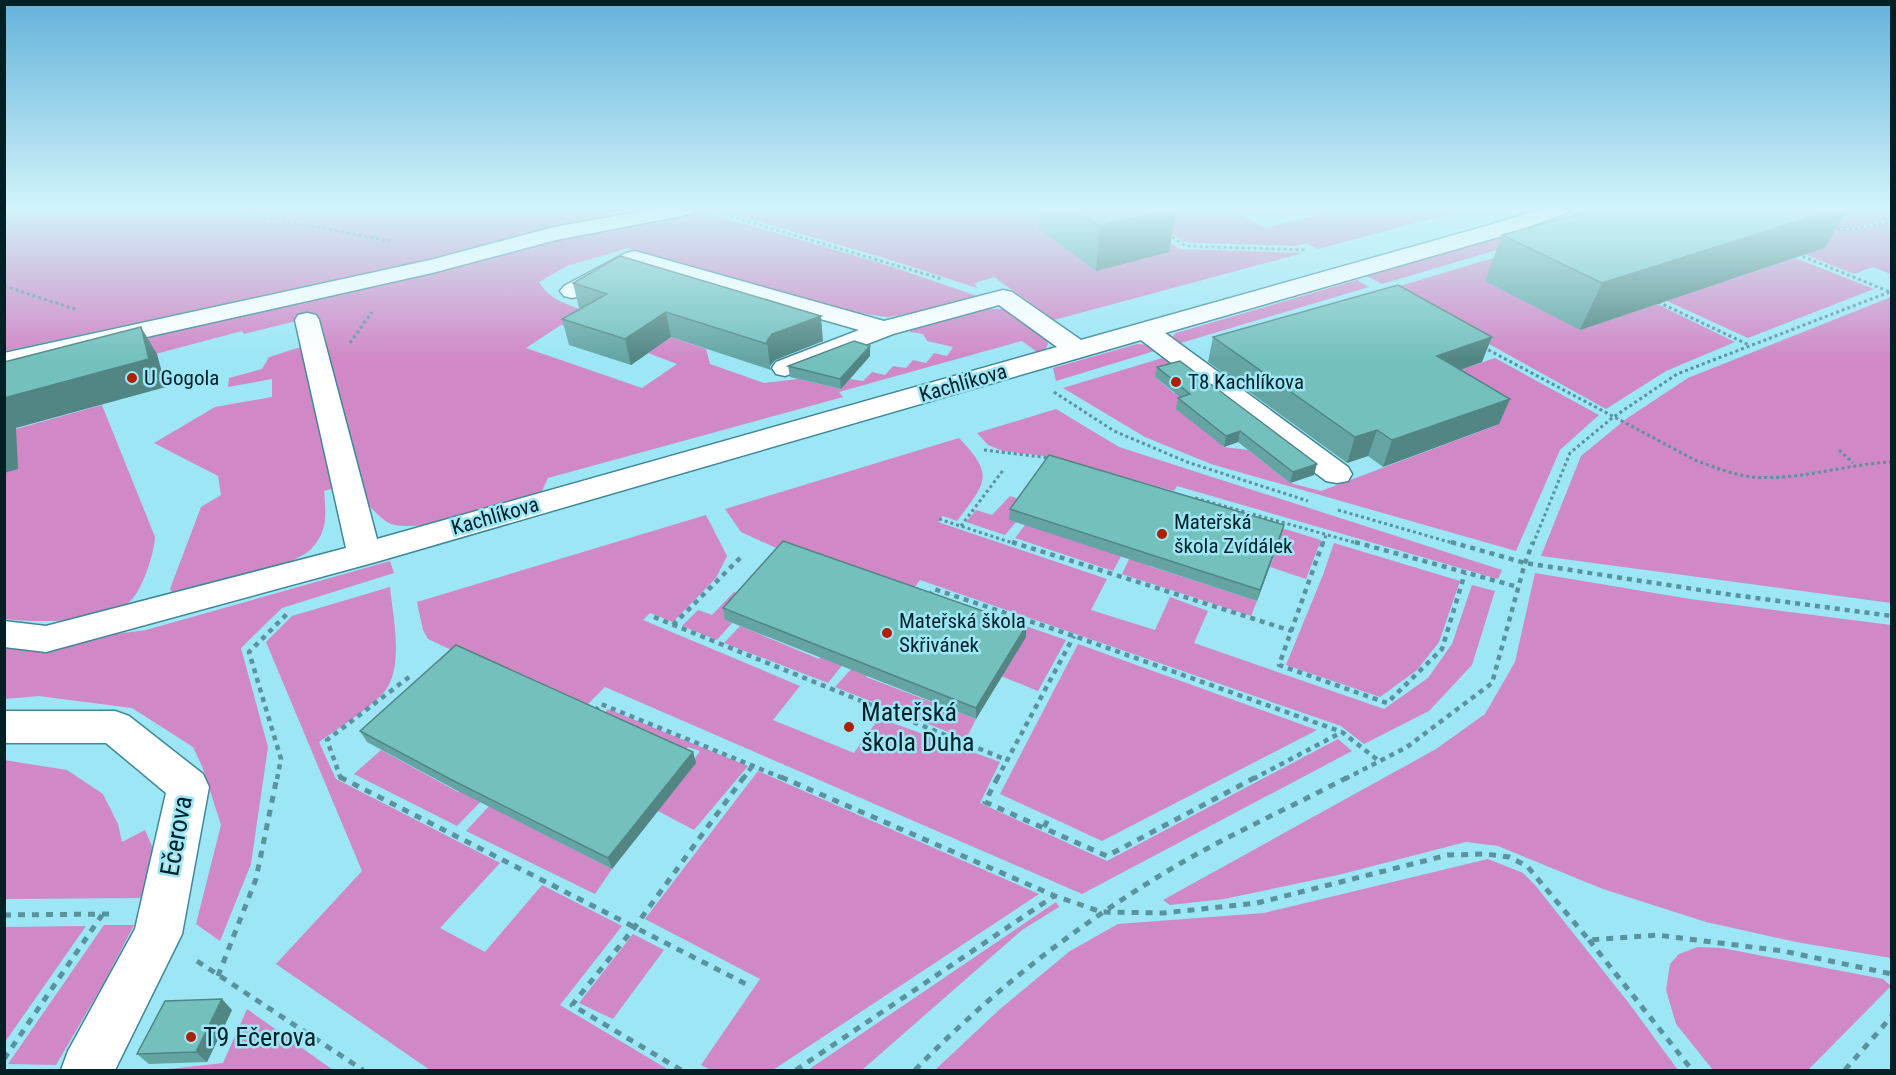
<svg xmlns="http://www.w3.org/2000/svg" width="1896" height="1075" viewBox="0 0 1896 1075" font-family="'Roboto Condensed',sans-serif">
<rect width="100%" height="100%" fill="#9ce6f5"/>
<!-- green -->
<g fill="#d188c6">
<path d="M 5,209 L 668,209 L 5,351 Z"/>
<path d="M 721,209 L 1104,209 L 1140,222 L 1180,249 L 1303,253 L 1054,320 L 994,277 L 975,283 L 977,288 L 888,259 L 721,211 Z"/>
<path d="M 1178,209 L 1231,209 L 1265,228 L 1329,212 L 1323,209 L 1456,212 L 1318,249 L 1306,243 L 1297,246 L 1193,243 L 1183,241 L 1151,220 L 1182,211 Z"/>
<path d="M 1861,209 L 1891,209 L 1891,219 L 1852,228 L 1802,228 Z"/>
<path d="M 683,213 L 708,213 L 887,265 L 977,296 L 974,299 L 939,309 L 887,317 L 852,312 L 628,248 L 567,266 L 539,282 C 551,305 589,311 612,318 L 588,334 L 561,325 L 526,348 L 642,388 L 677,364 L 648,353 L 671,337 L 706,349 L 710,364 L 764,383 L 798,379 L 841,389 L 850,379 L 863,381 L 872,372 L 885,375 L 893,366 L 906,368 L 913,360 L 926,363 L 934,353 L 947,356 L 953,347 L 927,341 L 923,334 L 910,332 L 911,330 L 983,309 L 1005,309 L 1046,335 L 1048,344 L 1045,350 L 1037,352 L 1022,341 L 839,392 L 843,397 L 548,478 L 541,493 C 502,504 434,532 395,525 C 384,523 377,513 369,506 L 312,317 L 244,334 L 242,331 L 5,394 L 5,368 L 563,237 Z"/>
<path d="M 1891,222 L 1891,274 L 1873,267 L 1854,274 L 1733,226 L 1855,230 Z"/>
<path d="M 1508,235 L 1524,242 L 1382,284 L 1367,276 Z"/>
<path d="M 1631,238 L 1730,280 L 1795,258 L 1874,289 L 1748,338 L 1542,244 Z"/>
<path d="M 1533,246 L 1580,330 L 1657,304 L 1735,342 L 1666,371 L 1606,409 L 1390,289 Z"/>
<path d="M 1357,280 L 1369,287 L 1174,345 L 1170,339 L 1176,333 Z"/>
<path d="M 1891,297 L 1891,603 L 1541,556 L 1581,456 L 1626,419 L 1688,378 Z"/>
<path d="M 1137,344 L 1151,345 L 1161,349 L 1056,381 L 1053,368 Z"/>
<path d="M 304,346 L 342,486 L 324,491 C 326,513 328,531 312,548 C 296,567 203,588 175,596 L 170,589 L 201,507 L 221,495 L 218,476 L 154,443 L 215,407 L 272,397 L 272,379 L 228,387 L 229,378 L 262,369 L 269,357 Z"/>
<path d="M 1169,356 L 1186,368 L 1156,378 L 1174,393 L 1196,386 L 1223,447 L 1248,450 L 1290,483 L 1321,491 L 1497,425 L 1428,381 L 1495,358 L 1599,415 L 1560,450 L 1516,551 L 1211,464 L 1145,437 L 1063,388 Z"/>
<path d="M 102,405 L 155,537 C 154,554 142,593 127,604 C 98,623 38,623 5,619 L 5,432 Z"/>
<path d="M 1056,409 L 1119,447 L 1502,570 L 1498,579 L 1177,486 L 1174,491 L 1053,457 L 1003,451 L 988,445 L 977,433 Z"/>
<path d="M 959,438 C 996,476 985,483 957,521 L 943,516 L 938,522 L 1107,579 L 1091,610 L 1155,630 L 1170,597 L 1208,611 L 1194,643 L 1384,709 L 1428,678 L 1452,644 L 1472,585 L 1495,591 L 1472,665 L 1429,711 L 1364,744 L 1341,726 L 920,580 L 908,596 L 785,552 L 741,532 L 725,509 Z"/>
<path d="M 1010,496 L 1022,500 L 1010,520 L 1016,522 L 1005,535 L 966,522 L 976,510 L 992,515 Z"/>
<path d="M 1189,500 L 1321,540 L 1306,579 L 1270,567 L 1281,537 Z"/>
<path d="M 706,515 L 727,556 L 716,578 L 673,622 L 650,613 L 643,620 L 800,686 L 773,720 L 854,753 L 879,718 L 1000,762 L 980,803 L 1107,861 L 1338,739 L 1352,751 L 1082,894 L 605,687 L 581,711 L 428,639 L 423,630 L 417,602 Z"/>
<path d="M 1025,525 L 1126,547 L 1113,571 L 1015,538 Z"/>
<path d="M 1334,543 L 1460,581 L 1439,642 L 1417,670 L 1380,697 L 1286,665 L 1323,575 Z"/>
<path d="M 1134,549 L 1154,556 L 1149,566 L 1257,601 L 1251,616 L 1122,574 Z"/>
<path d="M 390,561 L 394,573 L 282,608 L 241,648 L 268,747 L 251,864 L 220,941 L 196,924 L 221,825 L 202,766 L 193,747 L 132,708 L 39,696 L 5,699 L 4,641 L 40,644 L 146,630 Z"/>
<path d="M 1535,573 L 1690,599 L 1891,625 L 1891,958 L 1796,942 L 1706,922 L 1603,889 L 1498,846 L 1466,842 L 1338,875 L 1224,899 L 1170,905 L 1163,900 L 1436,749 L 1485,714 L 1515,662 Z"/>
<path d="M 390,587 C 393,617 404,666 385,691 C 372,707 336,730 319,742 L 336,779 L 500,863 L 440,928 L 485,952 L 542,885 L 622,926 L 560,1005 L 669,1070 L 430,1070 L 276,964 L 362,871 L 266,642 L 292,616 Z"/>
<path d="M 734,592 L 744,596 L 725,620 L 732,623 L 717,640 L 682,626 L 698,610 L 712,615 Z"/>
<path d="M 933,594 L 1066,640 L 1038,691 L 1001,676 Z"/>
<path d="M 740,626 L 819,659 L 830,646 L 851,654 L 828,683 L 724,643 Z"/>
<path d="M 1078,644 L 1317,730 L 1102,841 L 1000,794 Z"/>
<path d="M 875,663 L 866,677 L 976,719 L 966,739 L 835,687 L 854,666 Z"/>
<path d="M 608,709 L 748,766 L 694,830 L 658,811 L 700,751 L 688,747 L 680,756 L 599,719 Z"/>
<path d="M 381,750 L 458,792 L 475,775 L 496,786 L 457,826 L 354,774 Z"/>
<path d="M 4,760 L 67,770 L 103,794 L 118,824 L 122,842 L 145,830 L 155,853 L 146,898 L 5,899 Z"/>
<path d="M 758,771 L 1039,894 L 773,1070 L 711,1070 L 701,1065 L 760,979 L 645,919 Z"/>
<path d="M 504,790 L 504,814 L 612,869 L 595,894 L 466,831 Z"/>
<path d="M 1488,859 L 1523,873 L 1535,885 L 1628,1002 L 1678,1070 L 935,1070 L 1000,1009 L 1070,951 L 1118,924 L 1264,913 Z"/>
<path d="M 1056,902 L 1059,907 L 1022,930 L 862,1070 L 808,1070 Z"/>
<path d="M 104,925 L 134,925 L 105,981 L 56,1065 L 8,1064 Z"/>
<path d="M 86,926 L 5,1042 L 5,927 Z"/>
<path d="M 633,934 L 664,950 L 613,1019 L 579,1003 Z"/>
<path d="M 1698,947 L 1722,948 L 1883,979 L 1891,986 L 1808,1070 L 1713,1070 L 1676,1024 L 1666,990 L 1670,964 L 1679,954 Z"/>
<path d="M 247,1009 L 333,1070 L 160,1070 L 223,1063 Z"/>
</g>
<g fill="none" stroke-linecap="round" stroke-linejoin="round">
<defs>
<g id="minor">
<path d="M 655,209 L 696,209 L 693,213 L 686,215 L 556,240 L 432,273 L 4,369 L 4,353 L 430,260 L 554,227 Z"/>
<path d="M 1541,209 L 1570,209 L 1567,213 L 1509,234 L 1165,333 L 1348,467 L 1352,474 L 1348,481 L 1337,483 L 1326,481 L 1141,340 L 376,562 L 46,652 L 4,647 L 4,621 L 46,626 L 346,548 L 295,320 L 298,315 L 307,313 L 316,315 L 319,320 L 377,539 L 1057,347 L 999,305 L 893,334 L 785,376 L 776,374 L 772,368 L 776,362 L 859,330 L 636,266 L 580,296 L 572,298 L 564,296 L 560,291 L 564,286 L 626,253 L 634,251 L 642,253 L 884,321 L 1003,290 L 1012,292 L 1081,340 L 1493,224 Z"/>
<path d="M 4,711 L 115,711 L 129,716 L 203,774 L 209,787 L 182,934 L 115,1070 L 61,1070 L 68,1051 L 135,929 L 166,793 L 106,743 L 4,743 Z"/>
</g>
</defs>
<!-- minor casing -->
<use href="#minor" stroke="#3f8897" stroke-width="3"/>
<!-- path-far2 -->
<g stroke="#5a929d" stroke-width="3" stroke-dasharray="3 3" stroke-linecap="butt">
<path d="M 223,209 L 390,241"/>
<path d="M 495,209 L 509,211"/>
<path d="M 719,213 L 942,279"/>
<path d="M 1831,229 L 1854,229 L 1892,221"/>
<path d="M 1167,234 L 1186,246 L 1306,250"/>
<path d="M 1797,254 L 1890,292"/>
<path d="M 4,286 L 78,310"/>
<path d="M 1658,302 L 1749,345"/>
<path d="M 350,343 L 372,312"/>
<path d="M 1483,347 L 1695,460 C 1714,467 1733,475 1753,477 C 1799,481 1846,464 1892,462"/>
<path d="M 1054,392 L 1114,431 L 1187,462 L 1308,501"/>
<path d="M 984,450 L 1050,458"/>
<path d="M 1839,450 L 1853,463"/>
<path d="M 1195,498 L 1360,544"/>
<path d="M 1338,510 L 1456,544"/>
<path d="M 939,519 L 1016,544"/>
<path d="M 961,526 L 1004,469"/>
<path d="M 1323,544 L 1326,535"/>
<path d="M 1533,544 L 1570,453 L 1612,418 L 1677,374 L 1892,291"/>
</g>
<!-- path-far1 -->
<g stroke="#5a929d" stroke-width="4.5" stroke-dasharray="5 5" stroke-linecap="butt">
<path d="M 1012,542 L 1292,631"/>
<path d="M 1323,542 L 1279,665 L 1387,703 L 1442,649 L 1465,573"/>
<path d="M 1355,542 L 1518,587"/>
<path d="M 1451,542 L 1525,563 L 1726,594 L 1892,616"/>
<path d="M 929,596 L 934,589 L 1074,636 L 1342,732 L 1379,761"/>
<path d="M 654,617 L 1007,760"/>
<path d="M 673,625 L 741,557"/>
<path d="M 595,711 L 601,704 L 785,779"/>
<path d="M 277,779 L 281,759 L 249,652 L 287,614"/>
<path d="M 341,779 L 327,740 L 413,674"/>
<path d="M 743,779 L 753,765"/>
<path d="M 997,779 L 1074,636"/>
<path d="M 1253,779 L 1342,732"/>
<path d="M 1345,779 L 1407,747 L 1492,683 L 1525,563 L 1533,542"/>
</g>
<!-- path -->
<g stroke="#5a929d" stroke-width="5" stroke-dasharray="7 7" stroke-linecap="butt">
<path d="M 340,777 L 748,985"/>
<path d="M 781,777 L 1055,896 L 1102,912 L 1163,913 L 1257,903 L 1448,855 L 1485,854 L 1509,857 L 1527,866 L 1589,940 L 1657,935 L 1783,951 L 1892,974"/>
<path d="M 998,777 L 985,802 L 1107,856 L 1256,777"/>
<path d="M 1044,827 L 1049,818"/>
<path d="M 4,915 L 115,914"/>
<path d="M 1589,940 L 1692,1070"/>
<path d="M 197,961 L 363,1070"/>
<path d="M 218,976 L 256,879 L 277,777"/>
<path d="M 4,1059 L 102,915"/>
<path d="M 681,1070 L 572,1005 L 634,928 L 744,777"/>
<path d="M 796,1070 L 1054,896"/>
<path d="M 915,1070 C 995,988 1082,921 1181,863 C 1235,832 1293,806 1348,777"/>
<path d="M 1845,1070 L 1892,1016"/>
</g>
<!-- minor -->
<use href="#minor" fill="#fff" fill-rule="evenodd"/>
</g>
<!-- wall -->
<g fill="#64a5a3">
<path d="M 4,209 L 32,209 L 21,213 L 4,210 Z"/>
<path d="M 1040,209 L 1176,209 L 1169,252 L 1096,271 L 1039,229 Z"/>
<path d="M 1844,215 L 1824,248 L 1580,330 L 1485,281 L 1502,235 Z"/>
<path d="M 573,283 L 823,341 L 775,360 L 770,366 L 771,370 L 671,337 L 631,365 L 569,345 L 562,319 L 581,308 L 579,308 Z"/>
<path d="M 1213,337 L 1482,362 L 1461,370 L 1510,399 L 1499,424 L 1383,467 L 1368,456 L 1347,463 L 1208,362 Z"/>
<path d="M 870,356 L 841,389 L 790,377 L 788,366 Z"/>
<path d="M 1157,367 L 1314,475 L 1290,483 L 1238,442 L 1224,447 L 1176,409 L 1178,398 L 1180,397 L 1155,377 Z"/>
<path d="M 1010,509 L 1284,525 L 1281,536 L 1257,601 L 1009,520 Z"/>
<path d="M 723,608 L 1026,626 L 1026,637 L 976,719 L 725,620 Z"/>
<path d="M 360,731 L 693,752 L 696,763 L 612,869 L 456,790 L 367,742 Z"/>
<path d="M 232,1010 L 207,1062 L 149,1064 L 137,1054 Z"/>
</g>
<!-- shaded-wall -->
<g fill="#518684">
<path d="M 19,209 L 32,209 L 21,213 Z"/>
<path d="M 1171,209 L 1176,209 L 1169,252 L 1096,271 L 1100,226 Z"/>
<path d="M 1804,209 L 1861,209 L 1844,215 L 1824,248 L 1580,330 L 1602,283 Z"/>
<path d="M 666,312 L 671,337 L 631,365 L 625,339 Z"/>
<path d="M 821,316 L 823,341 L 775,360 L 770,366 L 767,341 L 772,334 Z"/>
<path d="M 141,327 L 157,354 L 166,387 L 16,428 L 18,469 L 4,473 L 4,398 Z"/>
<path d="M 1492,337 L 1482,362 L 1428,381 L 1437,356 Z"/>
<path d="M 870,346 L 870,356 L 841,389 L 840,379 Z"/>
<path d="M 1510,399 L 1499,424 L 1383,467 L 1392,440 Z"/>
<path d="M 1377,430 L 1368,456 L 1347,463 L 1355,437 Z"/>
<path d="M 1240,431 L 1238,442 L 1224,447 L 1226,436 Z"/>
<path d="M 1317,464 L 1314,475 L 1290,483 L 1293,472 Z"/>
<path d="M 1284,525 L 1281,536 L 1257,601 L 1260,590 Z"/>
<path d="M 1026,626 L 1026,637 L 976,719 L 976,708 Z"/>
<path d="M 693,752 L 696,763 L 612,869 L 608,858 Z"/>
<path d="M 222,999 L 232,1010 L 207,1062 L 196,1052 Z"/>
</g>
<!-- building -->
<g fill="#74c0bd" stroke="#518684" stroke-width="1.5">
<path d="M 1075,209 L 1171,209 L 1100,226 Z"/>
<path d="M 1598,209 L 1836,209 L 1602,283 L 1502,235 Z"/>
<path d="M 620,256 L 821,316 L 772,334 L 767,341 L 767,344 L 666,312 L 625,339 L 562,319 L 607,294 L 573,283 Z"/>
<path d="M 1398,285 L 1492,337 L 1437,356 L 1510,399 L 1392,440 L 1377,430 L 1355,437 L 1213,337 Z"/>
<path d="M 141,327 L 149,359 L 4,398 L 4,362 Z"/>
<path d="M 854,341 L 870,346 L 840,379 L 788,366 Z"/>
<path d="M 1180,361 L 1317,464 L 1293,472 L 1240,431 L 1226,436 L 1178,398 L 1190,394 L 1157,367 Z"/>
<path d="M 1049,455 L 1284,525 L 1260,590 L 1010,509 Z"/>
<path d="M 783,541 L 1026,626 L 976,708 L 723,608 Z"/>
<path d="M 456,645 L 693,752 L 608,858 L 450,779 L 360,731 Z"/>
<path d="M 222,999 L 196,1052 L 137,1054 L 165,1001 Z"/>
</g>
<!-- sky -->
<linearGradient id="sky" x2="0" y2="1"><stop stop-color="#63b2da"/><stop offset="0.58" stop-color="#d2f4fa"/><stop offset="1" stop-color="#d2f4fa" stop-opacity="0"/></linearGradient>
<rect width="1896" height="359" fill="url(#sky)"/>
<!-- markers -->
<g fill="#ae2002" stroke="#9ce6f5" stroke-width="2">
<circle cx="132" cy="378" r="6"/>
<circle cx="1176" cy="382" r="6"/>
<circle cx="1162" cy="534" r="6"/>
<circle cx="887" cy="633" r="6"/>
<circle cx="849" cy="727" r="6"/>
<circle cx="191" cy="1037" r="6"/>
</g>
<g text-anchor="middle" dominant-baseline="central" stroke-width="5" stroke-linejoin="round" paint-order="stroke">
<!-- poi labels -->
<g font-size="21" fill="#012026" stroke="#9ce6f5" text-anchor="start">
<text x="144" y="378">U Gogola</text>
<text x="1188" y="382">T8 Kachlíkova</text>
<text x="1174" y="522">Mateřská<tspan x="1174" dy="24">škola Zvídálek</tspan></text>
<text x="899" y="621">Mateřská škola<tspan x="899" dy="24">Skřivánek</tspan></text>
</g>
<!-- street labels -->
<g font-size="21" fill="#012026" stroke="#9ce6f5">
<text transform="translate(963 383) rotate(-16)">Kachlíkova</text>
<text transform="translate(495 516) rotate(-16)">Kachlíkova</text>
</g>
<!-- near-poi labels -->
<g font-size="26" fill="#012026" stroke="#9ce6f5" text-anchor="start">
<text x="861" y="712">Mateřská<tspan x="861" dy="30">škola Duha</tspan></text>
<text x="203" y="1037">T9 Ečerova</text>
</g>
<!-- near-street labels -->
<g font-size="26" fill="#012026" stroke="#9ce6f5">
<text transform="translate(176 836) rotate(-80)">Ečerova</text>
</g>
</g>
<!-- border -->
<rect width="1896" height="1075" fill="none" stroke="#012026" stroke-width="12"/>
</svg>
